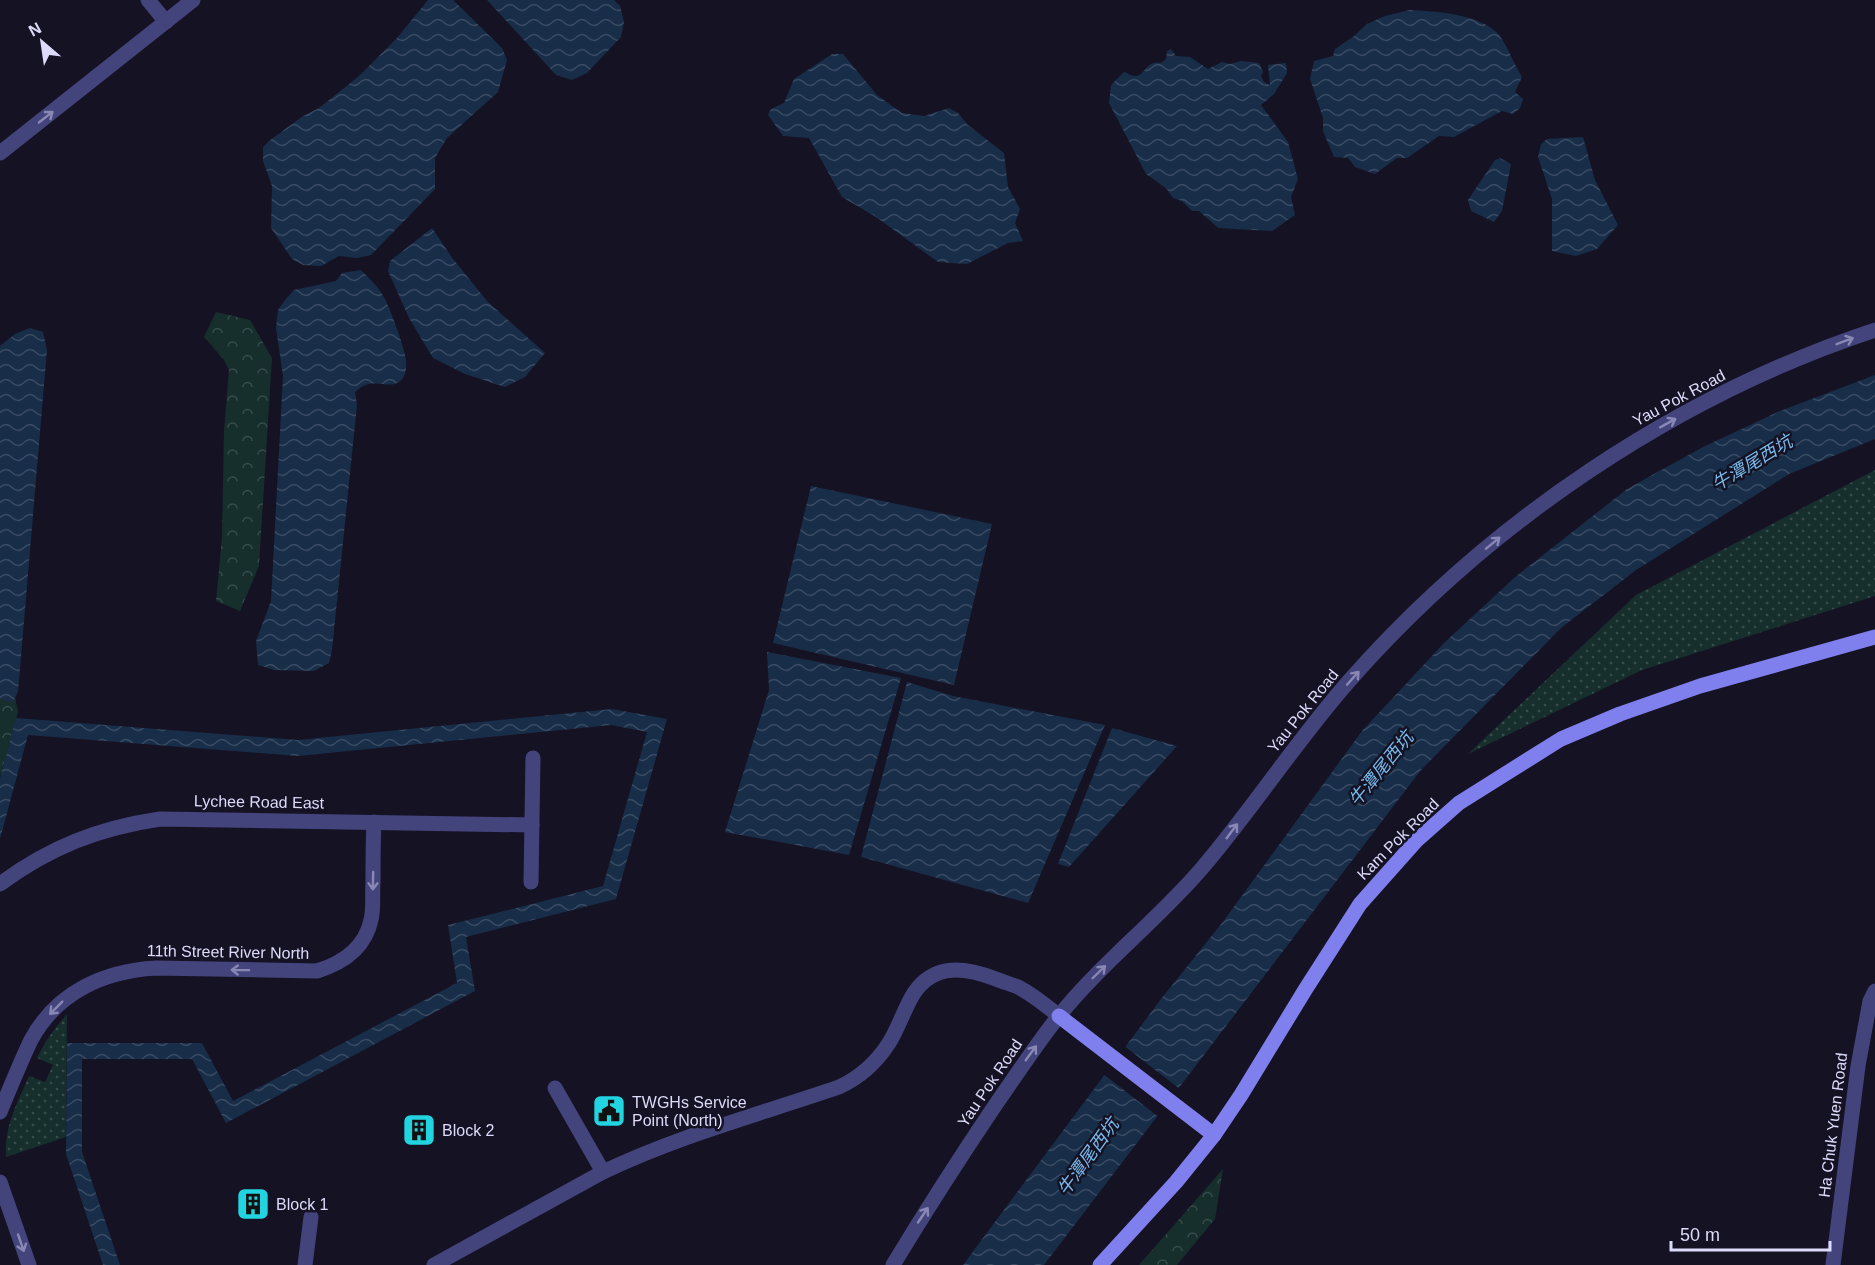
<svg xmlns="http://www.w3.org/2000/svg" width="1875" height="1265" viewBox="0 0 1875 1265" font-family="Arial,'Noto Sans TC',sans-serif">
<defs>
<pattern id="green-dots" width="8" height="8" patternUnits="userSpaceOnUse" patternTransform="scale(1.5)"><rect width="8" height="8" fill="#162e2c"/><path d="M2 2h.1M6 6h.1" fill="none" stroke="#374c4c" stroke-width="1.8" stroke-linecap="round"/></pattern>
<pattern id="forest-crowns" width="20" height="18" patternUnits="userSpaceOnUse" patternTransform="scale(1.5)"><rect width="20" height="18" fill="#162e2c"/><path d="M2 6a3 3 0 1 1 6 0M12 15a3 3 0 1 1 6 0" fill="none" stroke="#374c4c"/></pattern>
<pattern id="water-waves" width="16" height="10" patternUnits="userSpaceOnUse" patternTransform="scale(1.5)"><rect width="16" height="10" fill="#182d48"/><path d="M0 5q4-4 8 0t8 0" fill="none" stroke="#394b63"/></pattern>
</defs>
<rect width="100%" height="100%" fill="#151224"/>
<!-- green -->
<g fill="url(#green-dots)">
<path d="M 1875,470 L 1875,596 L 1642,670 L 1468,754 L 1636,595 Z"/>
<path d="M 67,1014 L 66,1137 L 6,1157 C 4,1126 17,1104 29,1076 L 45,1082 L 53,1065 L 37,1058 C 45,1041 55,1028 67,1014 Z"/>
</g>
<!-- forest -->
<g fill="url(#forest-crowns)">
<path d="M 216,312 L 250,320 L 272,358 L 259,566 L 240,611 L 216,601 L 222,538 L 224,431 L 229,370 L 224,360 L 204,337 Z"/>
<path d="M 10,671 L 18,712 L 0,777 L 0,675 Z"/>
<path d="M 1223,1169 L 1215,1219 L 1177,1265 L 1139,1265 Z"/>
</g>
<!-- water -->
<g fill="url(#water-waves)">
<path d="M 428,0 L 453,0 L 502,48 L 507,60 L 498,92 L 447,138 L 435,158 L 435,189 L 371,255 L 357,258 L 339,256 L 321,266 L 303,265 L 292,259 L 271,228 L 272,186 L 263,161 L 263,147 L 269,141 L 303,116 L 319,108 L 359,76 L 397,38 Z"/>
<path d="M 487,0 L 614,0 L 620,6 L 624,22 L 621,37 L 587,73 L 572,80 L 556,75 Z"/>
<path d="M 1409,10 C 1434,11 1482,14 1499,35 C 1508,47 1514,64 1522,77 L 1515,92 L 1523,99 L 1520,108 L 1513,114 L 1502,111 L 1454,137 L 1439,136 L 1407,158 L 1397,158 L 1375,174 L 1355,167 L 1348,158 L 1334,157 L 1323,131 L 1323,118 L 1310,79 L 1314,61 L 1333,56 L 1335,49 L 1354,36 L 1367,24 L 1385,16 Z"/>
<path d="M 1171,49 L 1176,56 L 1190,57 L 1208,69 L 1222,62 L 1230,64 L 1241,61 L 1259,63 L 1263,72 L 1261,76 L 1264,82 L 1270,85 L 1268,65 L 1286,63 L 1287,73 L 1274,94 L 1261,105 L 1288,142 L 1298,179 L 1291,197 L 1295,215 L 1272,231 L 1218,228 L 1199,211 L 1192,211 L 1182,201 L 1173,198 L 1166,188 L 1146,174 L 1109,103 L 1111,85 L 1124,72 C 1128,73 1131,76 1134,76 C 1146,77 1145,59 1161,63 L 1166,59 L 1167,51 Z"/>
<path d="M 832,54 L 843,54 L 877,95 L 902,113 L 924,116 L 949,108 L 958,113 L 968,125 L 1004,153 L 1008,187 L 1020,209 L 1015,223 L 1023,241 L 1008,243 L 967,264 L 938,262 L 876,217 L 842,197 L 809,138 L 783,136 L 768,115 L 771,109 L 784,103 L 794,79 Z"/>
<path d="M 1583,137 L 1595,180 L 1618,225 L 1597,249 L 1576,256 L 1552,251 L 1552,199 L 1538,157 L 1541,144 L 1547,139 Z"/>
<path d="M 1500,158 L 1511,164 L 1502,211 L 1494,222 L 1471,211 L 1468,200 L 1495,160 Z"/>
<path d="M 432,228 L 453,259 L 488,302 L 545,353 L 525,377 L 505,387 L 465,374 L 433,358 L 409,318 L 388,271 L 390,261 Z"/>
<path d="M 361,270 C 370,279 379,287 385,299 C 390,309 406,351 406,361 C 407,369 405,378 399,382 C 387,390 372,375 355,392 L 357,405 L 332,650 L 329,663 L 314,671 L 274,670 L 258,665 L 256,641 L 271,601 L 283,376 L 276,328 L 278,310 L 285,300 L 294,290 L 336,281 L 342,273 Z"/>
<path d="M 30,328 L 43,332 L 47,350 L 18,692 L 13,702 L 0,699 L 0,346 L 15,334 Z"/>
<path d="M 1875,375 L 1875,439 L 1789,474 L 1636,570 L 1561,628 L 1421,770 L 1044,1265 L 963,1265 L 1161,999 L 1222,923 L 1362,731 L 1444,643 L 1514,578 L 1627,489 L 1703,447 L 1780,411 Z"/>
<path d="M 811,486 L 992,524 L 954,685 L 773,643 Z"/>
<path d="M 767,652 L 901,678 L 849,855 L 725,832 L 769,690 Z"/>
<path d="M 907,682 L 953,696 L 1105,725 L 1028,903 L 861,857 Z"/>
<path d="M 612,709 L 667,719 L 616,899 L 466,937 L 475,991 L 226,1123 L 192,1059 L 82,1059 L 82,1152 L 120,1265 L 103,1265 L 66,1154 L 67,1043 L 202,1043 L 233,1101 L 457,983 L 448,925 L 603,886 L 647,732 L 611,725 L 298,756 L 28,735 L 0,839 L 0,778 L 16,718 L 298,740 Z"/>
<path d="M 1112,728 L 1177,746 L 1069,867 L 1058,864 Z"/>
</g>
<!-- pier -->
<path fill="#151224" d="M 1123,1045 L 1181,1090 L 1160,1118 L 1102,1073 Z"/>
<g fill="none" stroke-linecap="round" stroke-linejoin="round">
<!-- street -->
<g stroke="#44447d" stroke-width="15">
<path d="M 148,0 L 166,22"/>
<path d="M 0,153 L 193,0"/>
<path d="M 531,882 L 533,758"/>
<path d="M 0,884 C 50,847 99,828 160,819 L 532,825"/>
<path d="M 555,1088 L 603,1172"/>
<path d="M 0,1112 C 10,1088 20,1063 31,1040 C 57,992 104,971 156,968 L 317,971 C 343,963 365,948 371,920 C 374,908 372,895 373,883 C 373,863 373,842 374,822"/>
<path d="M 0,1182 L 29,1265"/>
<path d="M 305,1265 L 311,1217"/>
<path d="M 434,1265 L 603,1172 C 678,1136 760,1114 839,1087 C 861,1077 876,1063 889,1043 C 899,1027 904,1009 914,993 C 935,962 966,968 996,979 C 1003,982 1011,984 1018,987 C 1030,993 1048,1007 1059,1016"/>
<path d="M 893,1265 C 925,1212 959,1159 994,1107 C 1015,1077 1035,1046 1058,1017 C 1102,962 1158,920 1203,867 C 1254,807 1297,740 1349,681 C 1488,523 1675,396 1875,330"/>
<path d="M 1833,1265 L 1858,1066 L 1870,1001 L 1875,991"/>
</g>
<!-- secondary -->
<g stroke="#7f80ed" stroke-width="15">
<path d="M 1059,1016 L 1214,1135"/>
<path d="M 1100,1265 L 1176,1182 L 1214,1135 L 1241,1095 L 1305,990 L 1360,904 L 1416,841 L 1459,803 L 1561,739 L 1620,714 L 1700,686 L 1875,637"/>
</g>
</g>
<!-- one-way arrows -->
<defs><path id="oneway-shaft" d="M-6 0H5M1.5-3L5.5 0L1.5 3" fill="none" stroke-width="1.6" stroke-linecap="round" stroke-linejoin="round" transform="scale(1.5)"/></defs>
<g stroke="#8988b5">
<use href="#oneway-shaft" transform="translate(46 117) rotate(-38)"/>
<use href="#oneway-shaft" transform="translate(1845 341) rotate(-21)"/>
<use href="#oneway-shaft" transform="translate(1668 423) rotate(-29)"/>
<use href="#oneway-shaft" transform="translate(1493 543) rotate(-39)"/>
<use href="#oneway-shaft" transform="translate(1353 678) rotate(-48)"/>
<use href="#oneway-shaft" transform="translate(1232 831) rotate(-53)"/>
<use href="#oneway-shaft" transform="translate(373 881) rotate(91)"/>
<use href="#oneway-shaft" transform="translate(240 970) rotate(-179)"/>
<use href="#oneway-shaft" transform="translate(1099 972) rotate(-44)"/>
<use href="#oneway-shaft" transform="translate(56 1008) rotate(135)"/>
<use href="#oneway-shaft" transform="translate(1031 1053) rotate(-54)"/>
<use href="#oneway-shaft" transform="translate(923 1215) rotate(-56)"/>
<use href="#oneway-shaft" transform="translate(21 1243) rotate(71)"/>
</g>
<!-- icons -->
<defs>
<symbol id="civic-square" viewBox="-11 -11 22 22"><rect x="-9" y="-9" width="18" height="18" rx="4" fill="#21d4e0" stroke="#151224"/><path d="M-.6-6.5H3V-4.5H.6V-3L4-1V1h2V6H-6V1h2V-1L-.6-3ZM-1.2 2.5V6h2.4V2.5Z" fill="#111"/></symbol>
<symbol id="building-square" viewBox="-11 -11 22 22"><rect x="-9" y="-9" width="18" height="18" rx="4" fill="#21d4e0" stroke="#151224"/><path d="M-4-6H4V6H1V3H-1V6H-4ZM-2.5-4.3h1.7v1.8h-1.7ZM.8-4.3h1.7v1.8H.8ZM-2.5-1h1.7V.8h-1.7ZM.8-1h1.7V.8H.8Z" fill="#111"/></symbol>
</defs>
<g fill-rule="evenodd">
<use href="#civic-square" x="590" y="1092" width="38" height="38"/>
<use href="#building-square" x="400" y="1111" width="38" height="38"/>
<use href="#building-square" x="234" y="1185" width="38" height="38"/>
</g>
<g text-anchor="middle" dominant-baseline="central" stroke-width="5" stroke-linejoin="round" paint-order="stroke">
<!-- street labels -->
<g font-size="16" fill="#dddbfa" stroke="#151224">
<text transform="translate(1679 398) rotate(-28)">Yau Pok Road</text>
<text transform="translate(1303 711) rotate(-51)">Yau Pok Road</text>
<text transform="translate(259 802) rotate(1)">Lychee Road East</text>
<text transform="translate(1398 839) rotate(-45)">Kam Pok Road</text>
<text transform="translate(228 952) rotate(1)">11th Street River North</text>
<text transform="translate(990 1083) rotate(-56)">Yau Pok Road</text>
<text transform="translate(1833 1125) rotate(-83)">Ha Chuk Yuen Road</text>
</g>
<!-- poi labels -->
<g font-size="16" fill="#dddbfa" stroke="#151224" text-anchor="start">
<text x="632" y="1102">TWGHs Service<tspan x="632" dy="18">Point (North)</tspan></text>
<text x="442" y="1130">Block 2</text>
<text x="276" y="1204">Block 1</text>
</g>
<!-- water labels -->
<g font-size="18" font-style="italic" fill="#77baec" stroke="#151224">
<text transform="translate(1752 463) rotate(-31)">牛潭尾西坑</text>
<text transform="translate(1381 769) rotate(-51)">牛潭尾西坑</text>
<text transform="translate(1088 1157) rotate(-54)">牛潭尾西坑</text>
</g>
</g>
<!-- north arrow -->
<g transform="translate(42 42) rotate(331)" stroke="#151224" stroke-width="4.5" paint-order="stroke">
<path d="M0-4.5L10 22L0 15L-10 22Z" fill="#dddbfa"/>
<text y="-9" font-size="16" font-weight="bold" text-anchor="middle" fill="#dddbfa">N</text>
</g>
<!-- scale -->
<path d="M1671 1241v9h159v-9" fill="none" stroke="#dddbfa" stroke-width="3"/>
<text x="1680" y="1241" font-size="18" fill="#dddbfa" stroke="#151224" stroke-width="4.5" paint-order="stroke">50 m</text>
</svg>
